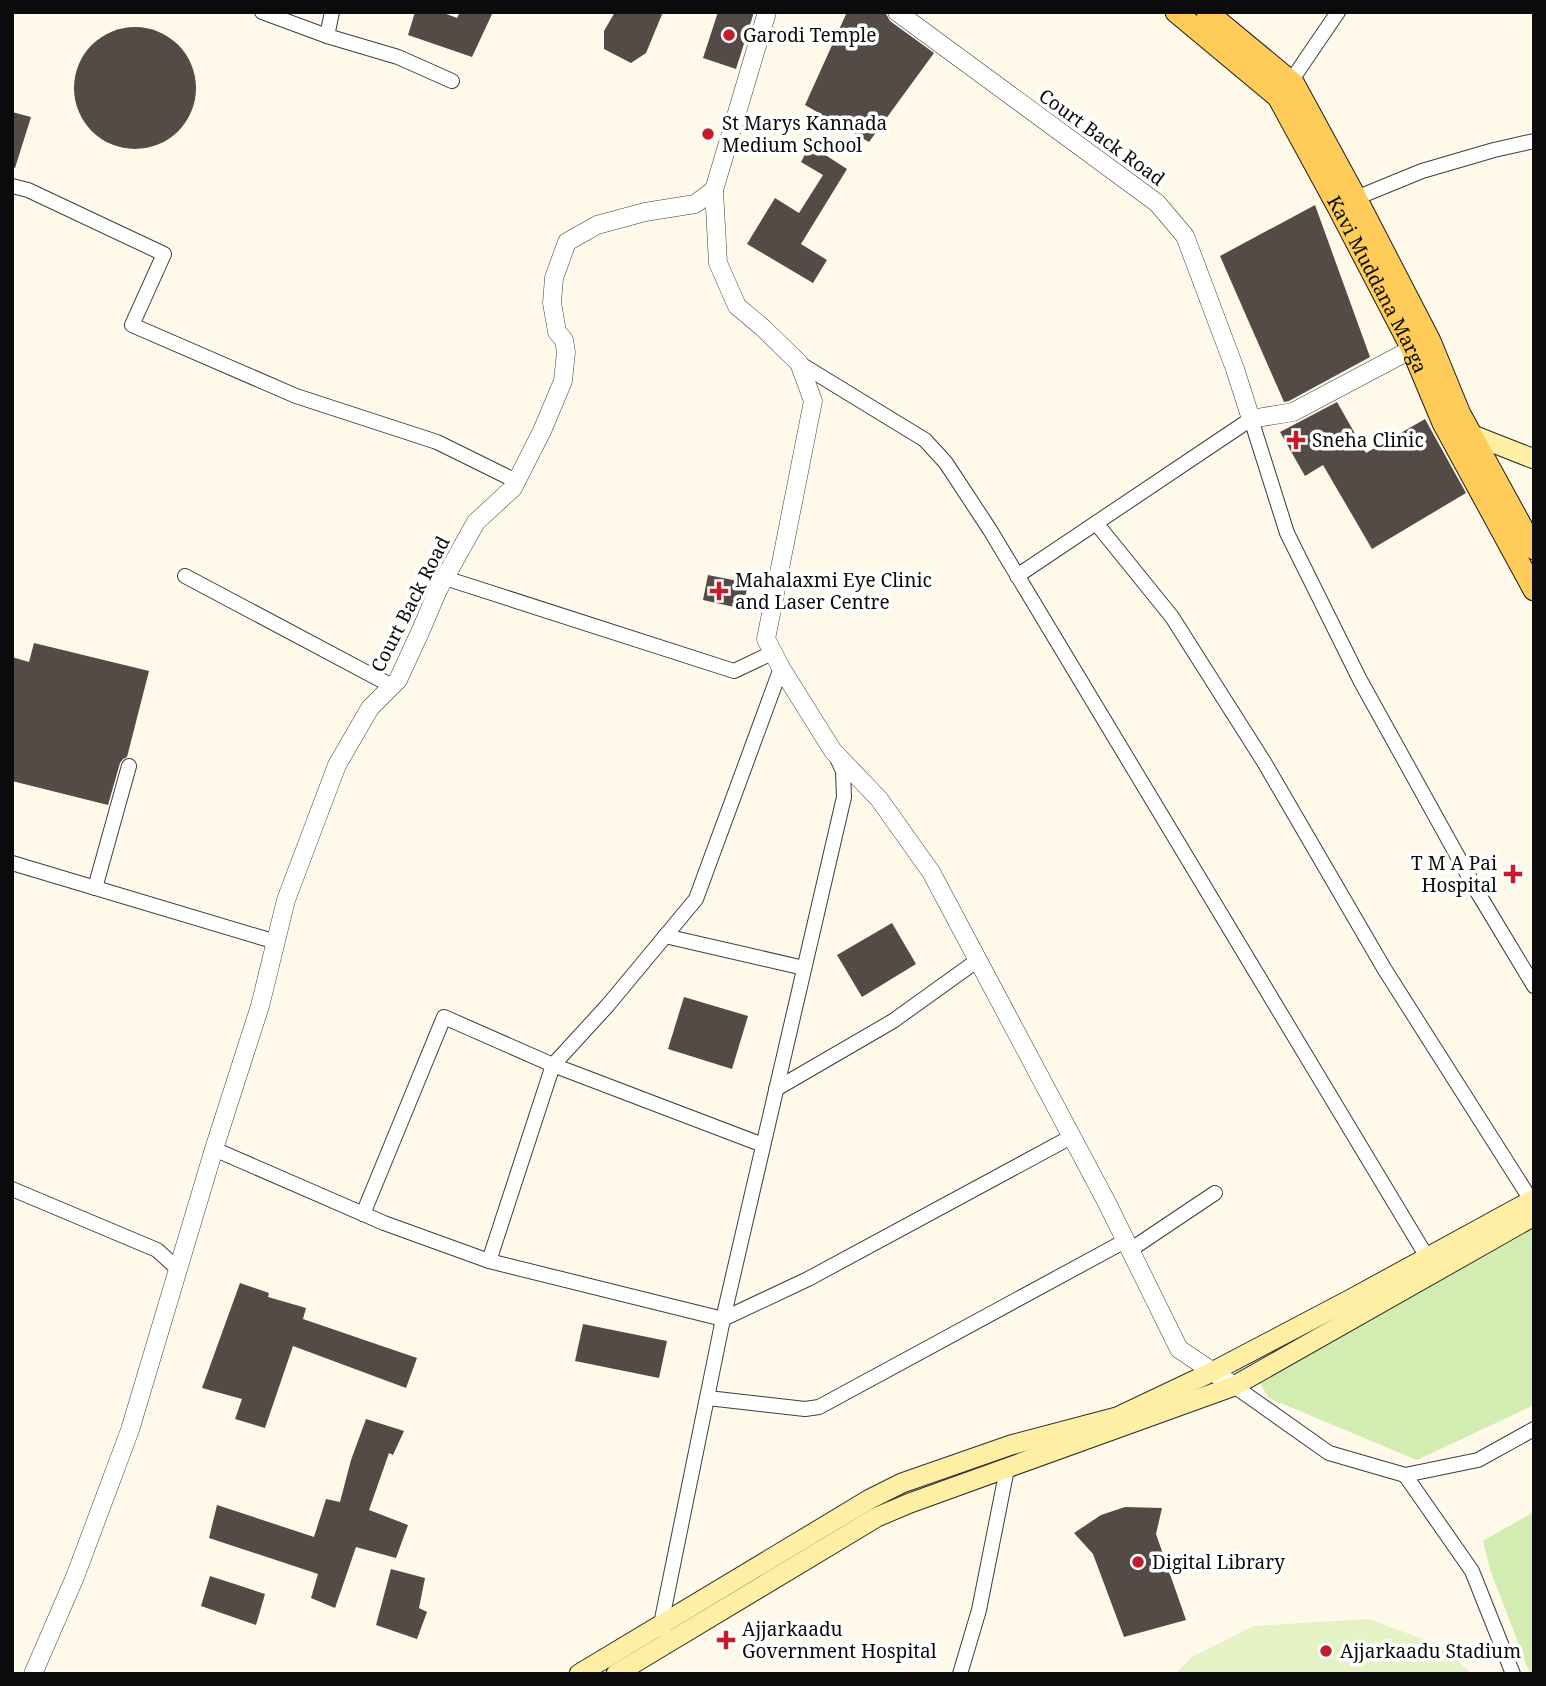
<svg xmlns="http://www.w3.org/2000/svg" width="1546" height="1686" viewBox="0 0 1546 1686" font-family="'Noto Serif',serif">
<rect width="100%" height="100%" fill="#fff9e9"/>
<!-- green -->
<g fill="#d3ecb1">
<path d="M 1534,1228 L 1534,1405 L 1417,1460 L 1269,1398 L 1259,1382 Z"/>
<path d="M 1534,1512 L 1534,1674 L 1530,1674 L 1490,1569 L 1483,1541 Z"/>
</g>
<!-- pitch -->
<path fill="#e5f2c3" d="M 1368,1619 L 1440,1645 L 1472,1674 L 1175,1674 L 1192,1657 L 1254,1626 Z"/>
<!-- building -->
<g fill="#544b47">
<path d="M 415,12 L 441,12 L 457,18 L 460,12 L 493,12 L 472,57 L 408,35 Z"/>
<path d="M 615,12 L 663,12 L 646,53 L 631,63 L 604,49 L 604,31 Z"/>
<path d="M 718,12 L 754,12 L 736,69 L 703,58 Z"/>
<path d="M 847,12 L 885,12 L 890,21 L 934,53 L 869,142 L 805,105 Z"/>
<circle cx="135" cy="88" r="61"/>
<path d="M 12,112 L 31,117 L 15,168 L 12,167 Z"/>
<path d="M 810,145 L 847,169 L 801,244 L 827,260 L 813,283 L 747,244 L 775,198 L 799,213 L 823,175 L 801,162 Z"/>
<path d="M 1315,205 L 1370,357 L 1289,401 L 1284,402 L 1220,256 Z"/>
<path d="M 1337,402 L 1366,453 L 1425,419 L 1466,493 L 1372,549 L 1323,465 L 1305,476 L 1280,432 Z"/>
<path d="M 708,575 L 748,583 L 743,609 L 703,600 Z"/>
<path d="M 34,643 L 149,671 L 127,757 L 123,759 L 120,763 L 108,805 L 12,781 L 12,657 L 29,662 Z"/>
<path d="M 892,923 L 916,964 L 862,997 L 837,955 Z"/>
<path d="M 684,997 L 748,1016 L 732,1069 L 668,1049 Z"/>
<path d="M 240,1283 L 269,1293 L 268,1297 L 306,1308 L 303,1319 L 417,1358 L 406,1388 L 293,1346 L 265,1428 L 235,1419 L 242,1399 L 202,1388 Z"/>
<path d="M 583,1324 L 667,1341 L 659,1378 L 575,1361 Z"/>
<path d="M 366,1419 L 404,1431 L 393,1455 L 389,1453 L 369,1510 L 408,1525 L 396,1558 L 356,1547 L 335,1608 L 311,1598 L 318,1574 L 209,1538 L 217,1505 L 314,1537 L 326,1499 L 340,1502 L 351,1460 Z"/>
<path d="M 1125,1507 L 1162,1508 L 1156,1534 L 1186,1620 L 1124,1637 L 1093,1554 L 1074,1533 L 1101,1515 Z"/>
<path d="M 391,1569 L 425,1578 L 419,1608 L 427,1612 L 417,1639 L 376,1625 Z"/>
<path d="M 210,1576 L 265,1594 L 256,1625 L 201,1606 Z"/>
</g>
<g fill="none" stroke-linecap="round" stroke-linejoin="round">
<defs>
<g id="minor">
<path d="M 262,12 L 327,36 L 398,57 L 452,81"/>
<path d="M 327,36 L 332,12"/>
<path d="M 1291,81 L 1338,12"/>
<path d="M 12,186 L 28,190 L 164,254 L 132,325 L 296,396 L 437,442 L 516,481"/>
<path d="M 1356,198 L 1422,171 L 1494,150 L 1534,141"/>
<path d="M 799,363 L 925,440 L 946,463 L 990,530 L 1427,1257"/>
<path d="M 1096,523 L 1172,617 L 1264,762 L 1385,970 L 1531,1200"/>
<path d="M 185,576 L 392,686"/>
<path d="M 1017,576 L 1251,419 L 1287,533 L 1360,680 L 1478,893 L 1534,986"/>
<path d="M 445,578 L 734,671 L 772,653"/>
<path d="M 12,863 L 276,942"/>
<path d="M 95,888 L 129,766"/>
<path d="M 665,936 L 804,968"/>
<path d="M 776,1089 L 893,1021 L 978,960"/>
<path d="M 214,1149 L 384,1223 L 489,1261 L 723,1319 L 808,1279 L 1071,1137"/>
<path d="M 12,1189 L 157,1250 L 179,1270"/>
<path d="M 363,1214 L 444,1017 L 553,1065 L 763,1145"/>
<path d="M 1130,1250 L 1215,1193"/>
<path d="M 489,1261 L 553,1065 L 608,1005 L 696,899 L 781,668"/>
<path d="M 1234,1386 L 1329,1453 L 1405,1475 L 1478,1460 L 1534,1429"/>
<path d="M 708,1398 L 805,1409 L 819,1407 L 1125,1241"/>
<path d="M 1405,1475 L 1472,1571 L 1513,1674"/>
<path d="M 663,1630 L 661,1624 L 723,1319 L 844,797 L 843,771 L 837,758"/>
<path d="M 960,1674 L 979,1610 L 1007,1469"/>
</g>
<g id="tertiary">
<path d="M 767,12 L 714,190 L 718,263 L 737,306 L 763,328 L 799,363 L 813,401 L 766,639 L 781,668 L 833,751 L 879,799 L 931,872 L 1106,1201 L 1179,1349 L 1234,1386"/>
<path d="M 897,12 L 1157,203 L 1185,236 L 1235,369 L 1251,419 L 1293,412 L 1412,349"/>
<path d="M 33,1674 L 75,1577 L 130,1430 L 214,1149 L 260,1006 L 286,900 L 337,765 L 370,708 L 398,680 L 421,630 L 438,590 L 476,522 L 513,488 L 542,431 L 563,381 L 566,352 L 564,340 L 557,332 L 552,303 L 554,278 L 567,242 L 597,225 L 645,212 L 695,204 L 714,190"/>
</g>
<g id="secondary">
<path d="M 1463,431 L 1534,459"/>
<path d="M 579,1674 L 870,1499 L 902,1483 L 1011,1445 L 1117,1417 L 1214,1371 L 1351,1299 L 1534,1199"/>
<path d="M 616,1674 L 877,1517 L 910,1503 L 1234,1386 L 1534,1216"/>
</g>
<g id="primary">
<path id="s1" d="M 1176,12 L 1278,97 L 1338,207 L 1412,349 L 1443,423 L 1534,590"/>
<path d="M 1207,12 L 1294,84 L 1356,198 L 1430,341 L 1460,414 L 1534,549"/>
</g>
</defs>
<!-- minor casing -->
<use href="#minor" stroke="#3e3e3e" stroke-width="16"/>
<!-- tertiary casing -->
<use href="#tertiary" stroke="#3e3e3e" stroke-width="19"/>
<!-- secondary casing -->
<use href="#secondary" stroke="#2d2d2d" stroke-width="21"/>
<!-- primary casing -->
<use href="#primary" stroke="#1c1c1c" stroke-width="23"/>
<!-- minor -->
<use href="#minor" stroke="#fff" stroke-width="14"/>
<!-- tertiary -->
<use href="#tertiary" stroke="#fff" stroke-width="18"/>
<!-- secondary -->
<use href="#secondary" stroke="#ffefa4" stroke-width="19"/>
<!-- primary -->
<use href="#primary" stroke="#ffcc59" stroke-width="21"/>
</g>
<!-- markers -->
<g fill="#c41b2e" stroke="#fff" stroke-width="2.5">
<circle cx="729" cy="35" r="7"/>
<circle cx="708" cy="134" r="7"/>
<path d="M1292.5 429.5h7v7h7v7h-7v7h-7v-7h-7v-7h7z"/>
<path d="M715.5 580.5h7v7h7v7h-7v7h-7v-7h-7v-7h7z"/>
<path d="M1509.5 863.5h7v7h7v7h-7v7h-7v-7h-7v-7h7z"/>
<circle cx="1138" cy="1562" r="7"/>
<path d="M722.5 1629.5h7v7h7v7h-7v7h-7v-7h-7v-7h7z"/>
<circle cx="1326" cy="1651" r="7"/>
</g>
<g text-anchor="middle" dominant-baseline="central" stroke-width="7" stroke-linejoin="round" paint-order="stroke">
<!-- poi labels -->
<g font-size="19" fill="#0b0b0b" stroke="#fff" text-anchor="start">
<text x="743" y="35">Garodi Temple</text>
<text x="722" y="123">St Marys Kannada<tspan x="722" dy="22">Medium School</tspan></text>
<text x="1312" y="440">Sneha Clinic</text>
<text x="735" y="580">Mahalaxmi Eye Clinic<tspan x="735" dy="22">and Laser Centre</tspan></text>
<text x="1497" y="863" text-anchor="end">T M A Pai<tspan x="1497" dy="22">Hospital</tspan></text>
<text x="1152" y="1562">Digital Library</text>
<text x="742" y="1629">Ajjarkaadu<tspan x="742" dy="22">Government Hospital</tspan></text>
<text x="1340" y="1651">Ajjarkaadu Stadium</text>
</g>
<!-- street labels -->
<g font-size="19" fill="#0b0b0b" stroke="#fff">
<text transform="translate(1102 137) rotate(36)">Court Back Road</text>
<text stroke="none"><textPath href="#s1" startOffset="345">Kavi Muddana Marga</textPath></text>
<text transform="translate(410 604) rotate(-63)">Court Back Road</text>
</g>
</g>
<!-- border -->
<rect width="1546" height="1686" fill="none" stroke="#0b0b0b" stroke-width="28"/>
</svg>
